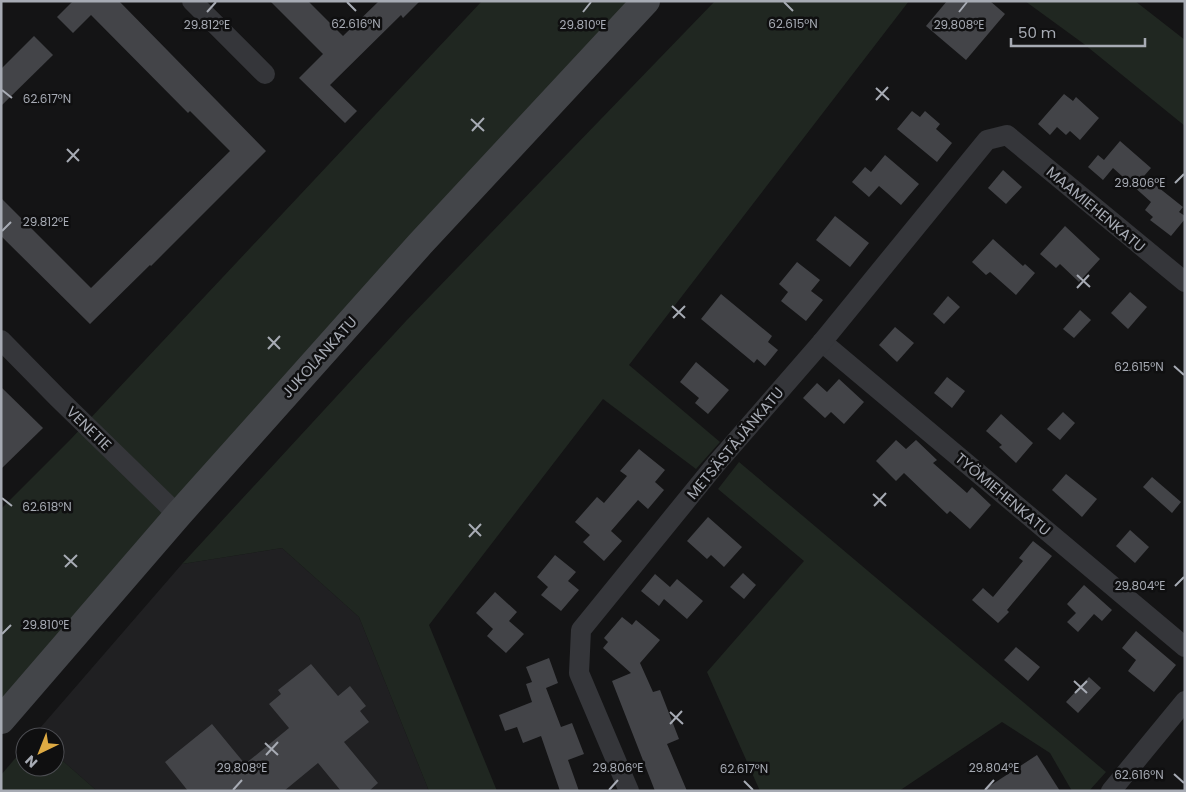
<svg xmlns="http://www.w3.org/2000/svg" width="1186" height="792" viewBox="0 0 1186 792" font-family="Poppins,sans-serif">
<rect width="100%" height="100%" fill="#141415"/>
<!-- built -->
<path fill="#202022" d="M 282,548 L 359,617 L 429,791 L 97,791 L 55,754 L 55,737 L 36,737 L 34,735 L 182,564 Z"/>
<!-- green -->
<g fill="#202721">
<path d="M 482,1 L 635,1 L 1,710 L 1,509 L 70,440 Z"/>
<path d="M 715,1 L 909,1 L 629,365 L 720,442 L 696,469 L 603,399 L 429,625 L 497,791 L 429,791 L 359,617 L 282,548 L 182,564 L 406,321 Z"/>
<path d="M 1025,1 L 1135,1 L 1185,40 L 1185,126 L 1084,44 Z"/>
<path d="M 739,462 L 1106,772 L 1089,791 L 1072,791 L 1050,753 L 1002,722 L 899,791 L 760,791 L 707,672 L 804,561 L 718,489 Z"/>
<path d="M 25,747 L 25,767 L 55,767 L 55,754 L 97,791 L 1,791 L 1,775 Z"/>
</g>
<!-- building -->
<g fill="#434448">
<path d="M 73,1 L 119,1 L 266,151 L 151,266 L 150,265 L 90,324 L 1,236 L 1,198 L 91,288 L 230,151 L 190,111 L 188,113 L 91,15 L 73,33 L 57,17 Z"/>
<path d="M 270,1 L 308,1 L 343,36 L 379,1 L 420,1 L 403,18 L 401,15 L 330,85 L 357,111 L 345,123 L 299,78 L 323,54 Z"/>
<path d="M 947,1 L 990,1 L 1005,14 L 966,60 L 926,26 Z"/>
<path d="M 34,36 L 53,55 L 1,106 L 1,69 Z"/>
<path d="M 1064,94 L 1073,101 L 1076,97 L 1099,118 L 1080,140 L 1070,131 L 1066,135 L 1057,127 L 1050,135 L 1038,124 Z"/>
<path d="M 912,111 L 920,117 L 925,111 L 940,124 L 936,129 L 952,143 L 937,162 L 897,129 Z"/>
<path d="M 1120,141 L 1151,168 L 1144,176 L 1183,207 L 1179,212 L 1185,216 L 1185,219 L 1171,236 L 1150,220 L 1153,217 L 1145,210 L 1151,202 L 1113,168 L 1103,180 L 1088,167 L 1098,155 L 1104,160 Z"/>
<path d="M 885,155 L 919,184 L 901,205 L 879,186 L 869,197 L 852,182 L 865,167 L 871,172 Z"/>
<path d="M 1003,170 L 1022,187 L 1006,204 L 988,188 Z"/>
<path d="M 835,216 L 869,243 L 850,267 L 816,240 Z"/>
<path d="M 1065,226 L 1100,259 L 1079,282 L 1060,264 L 1056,268 L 1040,254 Z"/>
<path d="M 993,239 L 1023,266 L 1025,264 L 1035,273 L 1016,295 L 990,272 L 986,275 L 972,262 Z"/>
<path d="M 797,262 L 820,280 L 811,291 L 823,300 L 806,321 L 781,301 L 788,292 L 779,284 Z"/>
<path d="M 1130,292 L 1147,307 L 1128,329 L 1111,313 Z"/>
<path d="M 721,294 L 772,336 L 768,342 L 778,350 L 765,366 L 757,359 L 754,363 L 701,319 Z"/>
<path d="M 948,296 L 960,307 L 944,324 L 933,314 Z"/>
<path d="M 1080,310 L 1091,320 L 1074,338 L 1063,329 Z"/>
<path d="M 895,327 L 914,343 L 897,362 L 879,345 Z"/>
<path d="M 696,362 L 729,390 L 708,414 L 695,403 L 699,398 L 680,382 Z"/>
<path d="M 947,377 L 965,391 L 952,408 L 934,393 Z"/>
<path d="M 839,379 L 864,402 L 844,424 L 831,412 L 825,418 L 803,398 L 817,383 L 827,392 Z"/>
<path d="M 1,387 L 43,428 L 1,469 Z"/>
<path d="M 1063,412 L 1075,423 L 1060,440 L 1047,429 Z"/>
<path d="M 1001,414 L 1033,443 L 1016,463 L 999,447 L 1002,445 L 986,431 Z"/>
<path d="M 896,440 L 906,449 L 916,440 L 937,460 L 933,463 L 967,493 L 972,487 L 991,505 L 970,529 L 950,511 L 947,514 L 904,473 L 896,481 L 876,461 Z"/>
<path d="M 639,449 L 665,470 L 655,482 L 664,490 L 648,509 L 638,500 L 611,531 L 622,541 L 604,561 L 583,542 L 590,535 L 575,522 L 597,497 L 604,503 L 627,476 L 620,471 Z"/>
<path d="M 1066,474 L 1097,499 L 1082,517 L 1052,490 Z"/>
<path d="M 1152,477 L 1181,502 L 1172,513 L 1143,487 Z"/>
<path d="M 708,517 L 742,547 L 724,567 L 711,555 L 707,559 L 687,541 Z"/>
<path d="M 1130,530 L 1149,547 L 1135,563 L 1116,546 Z"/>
<path d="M 1033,541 L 1052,556 L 1007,610 L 1009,612 L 998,623 L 972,600 L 983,588 L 993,597 L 1023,561 L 1019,558 Z"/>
<path d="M 555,555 L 576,572 L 568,581 L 579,590 L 561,611 L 541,595 L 548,587 L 537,577 Z"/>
<path d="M 743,573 L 756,585 L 744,599 L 730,587 Z"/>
<path d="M 655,574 L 670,587 L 677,579 L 703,601 L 687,619 L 664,599 L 659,606 L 641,591 Z"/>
<path d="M 1084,585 L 1112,610 L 1102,621 L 1094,614 L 1078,632 L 1067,622 L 1076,613 L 1067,604 Z"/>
<path d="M 495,592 L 517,612 L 509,621 L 524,634 L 506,653 L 487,636 L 493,629 L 476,613 Z"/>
<path d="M 622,617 L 632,625 L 636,620 L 660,640 L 640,663 L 653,692 L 660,690 L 679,739 L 667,744 L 687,791 L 655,791 L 612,681 L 631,673 L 603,648 L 608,642 L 604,638 Z"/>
<path d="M 1136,631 L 1176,665 L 1154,692 L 1128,671 L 1136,660 L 1122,648 Z"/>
<path d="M 1016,647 L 1040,667 L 1028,681 L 1004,660 Z"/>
<path d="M 549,658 L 558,683 L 546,688 L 561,727 L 572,723 L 584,754 L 568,760 L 579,791 L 560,791 L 541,736 L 523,743 L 517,727 L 505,731 L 499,715 L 532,702 L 526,684 L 532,682 L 526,667 Z"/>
<path d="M 311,664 L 338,696 L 350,686 L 366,706 L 360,711 L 369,722 L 344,742 L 378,783 L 369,791 L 341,791 L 318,763 L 284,791 L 188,791 L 165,762 L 212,724 L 245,764 L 289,728 L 269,704 L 281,694 L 278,690 Z"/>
<path d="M 1089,677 L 1101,688 L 1078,713 L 1066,702 Z"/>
<path d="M 1037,755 L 1060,791 L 982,791 Z"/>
</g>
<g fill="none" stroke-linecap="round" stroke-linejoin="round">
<!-- street -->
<g stroke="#35363a" stroke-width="20">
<path d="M 192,1 L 265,74"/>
<path d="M 1,340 L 58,398 L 178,515"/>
<path d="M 822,342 L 1185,647"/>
<path d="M 629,791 L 579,673 L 581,630 L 716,464 L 822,342 L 987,140 L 1007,135 L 1185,282"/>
<path d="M 1111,791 L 1185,701"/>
</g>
<!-- secondary -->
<path stroke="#434549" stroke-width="28" d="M 1,720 L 178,515 L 420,244 L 646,1"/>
</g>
<!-- ticks -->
<path fill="none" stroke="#a7abb4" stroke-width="2" d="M 347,2 L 356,11M 784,2 L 793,11M 207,12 L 216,2M 583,12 L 591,2M 959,12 L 967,2M 876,88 L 889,100M 2,90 L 12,98M 876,100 L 888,87M 471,119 L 484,131M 472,131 L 484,118M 67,149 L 79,161M 67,162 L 79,149M 1175,183 L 1184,174M 2,231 L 11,222M 1077,275 L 1090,287M 1077,288 L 1089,275M 672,306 L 685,318M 673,318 L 685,306M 268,337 L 280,349M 268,349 L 280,336M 1174,366 L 1184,375M 873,494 L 886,506M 2,498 L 12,506M 874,506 L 886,493M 469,524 L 481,536M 469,537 L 481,524M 64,555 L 77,567M 65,567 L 77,555M 1175,586 L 1184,577M 2,634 L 11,625M 1074,681 L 1087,693M 1075,693 L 1087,681M 670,712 L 683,724M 670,724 L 682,711M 265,743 L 278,755M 266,755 L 278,742M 1174,774 L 1184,783M 744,781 L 753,790M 233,790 L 242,780M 609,790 L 618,780M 985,790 L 994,780"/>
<g text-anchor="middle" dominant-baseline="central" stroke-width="5" stroke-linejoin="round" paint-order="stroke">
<!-- street labels -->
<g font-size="15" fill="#a7abb4" stroke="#0f0f10">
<text transform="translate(1096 209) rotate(40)">MAAMIEHENKATU</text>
<text transform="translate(319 357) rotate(-48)">JUKOLANKATU</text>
<text transform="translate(89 428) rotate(44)">VENETIE</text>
<text transform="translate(735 443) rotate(-50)">METSÄSTÄJÄNKATU</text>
<text transform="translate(1003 494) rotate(40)">TYÖMIEHENKATU</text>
</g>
</g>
<g font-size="12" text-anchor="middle" fill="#a7abb4" stroke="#0f0f10" stroke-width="5" stroke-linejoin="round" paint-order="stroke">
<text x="356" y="28">62.616°N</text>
<text x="793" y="28">62.615°N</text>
<text x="207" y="29">29.812°E</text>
<text x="583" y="29">29.810°E</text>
<text x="959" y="29">29.808°E</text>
<text x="47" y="103">62.617°N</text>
<text x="1140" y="187">29.806°E</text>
<text x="46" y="226">29.812°E</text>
<text x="1139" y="371">62.615°N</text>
<text x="47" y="511">62.618°N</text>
<text x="1140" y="590">29.804°E</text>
<text x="46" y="629">29.810°E</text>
<text x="242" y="772">29.808°E</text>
<text x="618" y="772">29.806°E</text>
<text x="994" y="772">29.804°E</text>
<text x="744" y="773">62.617°N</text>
<text x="1139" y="779">62.616°N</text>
</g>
<!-- border -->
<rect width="1186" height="792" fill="none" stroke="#a7abb4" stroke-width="5"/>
<!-- north arrow -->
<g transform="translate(40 752) rotate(223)"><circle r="24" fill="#0f0f10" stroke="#4c4d52"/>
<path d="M0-4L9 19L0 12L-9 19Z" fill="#deaa43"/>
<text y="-8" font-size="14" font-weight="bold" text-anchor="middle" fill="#a7abb4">N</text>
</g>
<!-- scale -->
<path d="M1011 38v8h134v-8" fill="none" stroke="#a7abb4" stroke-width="2.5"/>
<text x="1018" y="38" font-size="15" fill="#a7abb4" stroke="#0f0f10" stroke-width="4" paint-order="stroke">50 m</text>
</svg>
